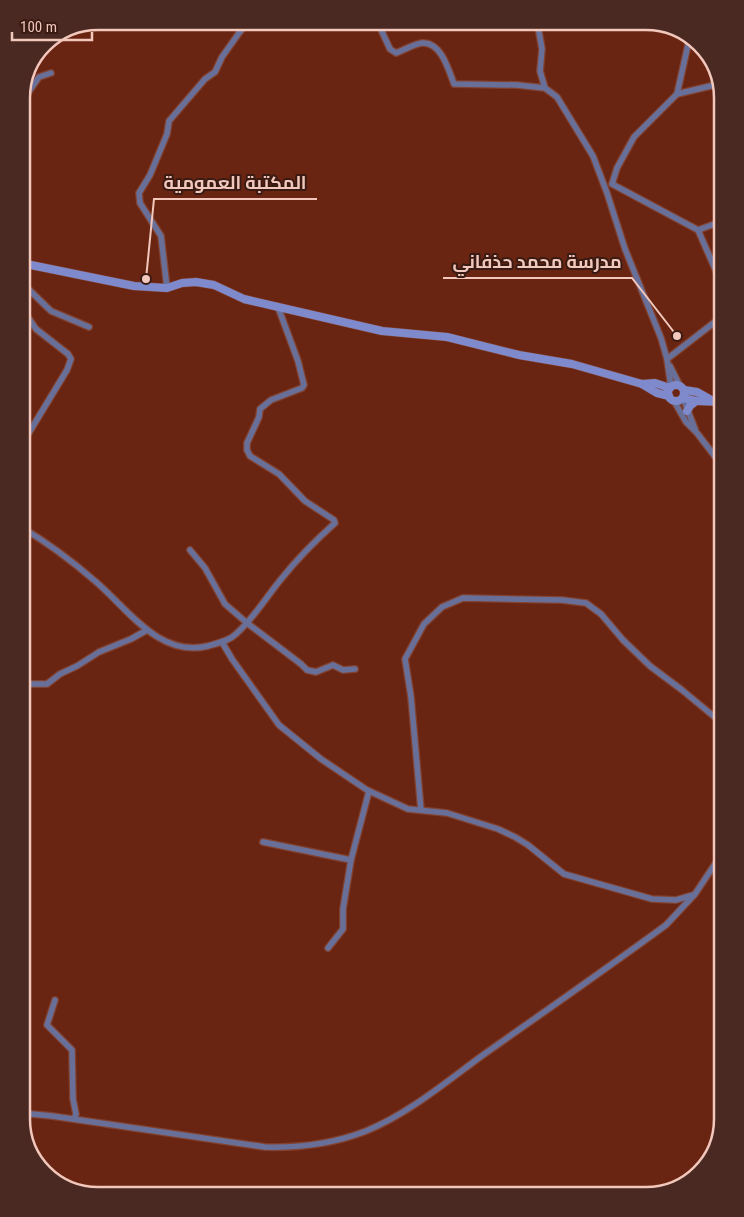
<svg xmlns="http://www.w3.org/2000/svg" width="744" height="1217" viewBox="0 0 744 1217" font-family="'Roboto Condensed',Cairo,sans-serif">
<rect width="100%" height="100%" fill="#6a2512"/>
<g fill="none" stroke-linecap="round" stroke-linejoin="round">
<defs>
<g id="street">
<path d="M 377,21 L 390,49 L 396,53 C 404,50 414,44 422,43 C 441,41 449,71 454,84 L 517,85 L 545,88"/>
<path d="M 537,21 L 542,49 L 540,71 L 545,88 L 557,97 L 593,156 L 607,193 L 625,249 L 661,338 L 667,359 L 671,387"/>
<path d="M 690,36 L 677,94 L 634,137 L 617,168 L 612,184 L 698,230 L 723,221"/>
<path d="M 677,94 L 719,84"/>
<path d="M 21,103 L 39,77 L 51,73"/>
<path d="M 21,199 L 23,185 L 21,183"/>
<path d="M 698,230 L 723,287"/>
<path d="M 21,282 L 51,311 L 89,327"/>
<path d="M 167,288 L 161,236 L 140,203 L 139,193 L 150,175 L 167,134 L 169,121 L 205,79 L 215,72 L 222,57 L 239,33 L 249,21"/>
<path d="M 667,359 L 720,318 L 723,314"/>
<path d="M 670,366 L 680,386"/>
<path d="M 683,398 L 695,429"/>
<path d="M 674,401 L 686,422 L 697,433 L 723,467"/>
<path d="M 21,441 L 27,436 L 67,370 L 71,359 L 68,354 L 36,329 L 21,307"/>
<path d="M 21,527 C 48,543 72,561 95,581 C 128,609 159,658 208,646 C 218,643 229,641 236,634 C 254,618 267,596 282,578 C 298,558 316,540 335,523 L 334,520 L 305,501 L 279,474 L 250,456 L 247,450 L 247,443 L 259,417 L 260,409 L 271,400 L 302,388 L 304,385 L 298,361 L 278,307"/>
<path d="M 190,550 L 205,568 L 225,604 L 247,623 L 301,664 L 307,670 L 316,672 L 333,665 L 343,670 L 355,669"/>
<path d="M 222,642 L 232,659 L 279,725 L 321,759 L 367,790 L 408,809 L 447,813 L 498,829 L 515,837 L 528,845 L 564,874 L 652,899 L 676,900 L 693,895"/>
<path d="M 21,684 L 47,684 L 60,674 L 77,666 L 99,652 L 131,639 L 147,630"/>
<path d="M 421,810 L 411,697 L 405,659 L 424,624 L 442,607 L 463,598 L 562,600 L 586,603 L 601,614 L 623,640 L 650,666 L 682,690 L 723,724"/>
<path d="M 263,842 L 351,860"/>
<path d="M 328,948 L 343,929 L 343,909 L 351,860 L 369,791"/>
<path d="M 55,1000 L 47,1025 L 72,1050 L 73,1099 L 76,1114 L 74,1119"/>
<path d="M 21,1113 L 52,1116 L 265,1147 C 300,1148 333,1144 366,1131 C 408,1114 446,1082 483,1055 C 544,1012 606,969 666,925 L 695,894 L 723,852"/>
</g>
<g id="secondary">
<path d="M 21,263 L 134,286 L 167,288 L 182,283 L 196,282 L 214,285 L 244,299 L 382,331 L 447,337 L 519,355 L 572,364 L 642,384 L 655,383 L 670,388"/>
<path d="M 642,384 L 657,393 L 669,396"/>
<circle cx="676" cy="393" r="8"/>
<path d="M 684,390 L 697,392 L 713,401"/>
<path d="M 683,398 L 696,401 L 723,402"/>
<path d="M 687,411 L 690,406 L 696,401"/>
</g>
</defs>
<!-- street casing -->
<use href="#street" stroke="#824231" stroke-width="8"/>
<!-- secondary casing -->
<use href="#secondary" stroke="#824231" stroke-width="9"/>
<!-- street -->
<use href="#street" stroke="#687099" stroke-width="5.5"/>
<!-- secondary -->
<use href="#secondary" stroke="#7f8acc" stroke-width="8"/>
</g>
<!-- crop -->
<path d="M0 0H744V1217H0ZM98 30H646A68 68 0 0 1 714 98V1119A68 68 0 0 1 646 1187H98A68 68 0 0 1 30 1119V98A68 68 0 0 1 98 30Z" fill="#492921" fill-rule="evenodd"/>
<path fill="none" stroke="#f2c7bc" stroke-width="2.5" d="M98 30H646A68 68 0 0 1 714 98V1119A68 68 0 0 1 646 1187H98A68 68 0 0 1 30 1119V98A68 68 0 0 1 98 30Z"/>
<!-- callouts -->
<path fill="none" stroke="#f2c7bc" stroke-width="2" d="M146 279L154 199H317M677 336L632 278H443"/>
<g fill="#f2c7bc" stroke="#3a1b13" stroke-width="2">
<circle cx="146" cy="279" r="5"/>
<circle cx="677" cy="336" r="5"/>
</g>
<g font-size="18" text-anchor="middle" font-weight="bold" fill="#f2c7bc" stroke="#3a1b13" stroke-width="4" stroke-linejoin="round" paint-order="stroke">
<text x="235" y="189">المكتبة العمومية</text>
<text x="537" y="268">مدرسة محمد حذفاني</text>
</g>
<!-- scale -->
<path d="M12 32v8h80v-8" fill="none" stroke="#f2c7bc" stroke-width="2.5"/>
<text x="20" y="32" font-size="15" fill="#f2c7bc" stroke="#3a1b13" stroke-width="4" paint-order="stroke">100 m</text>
</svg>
